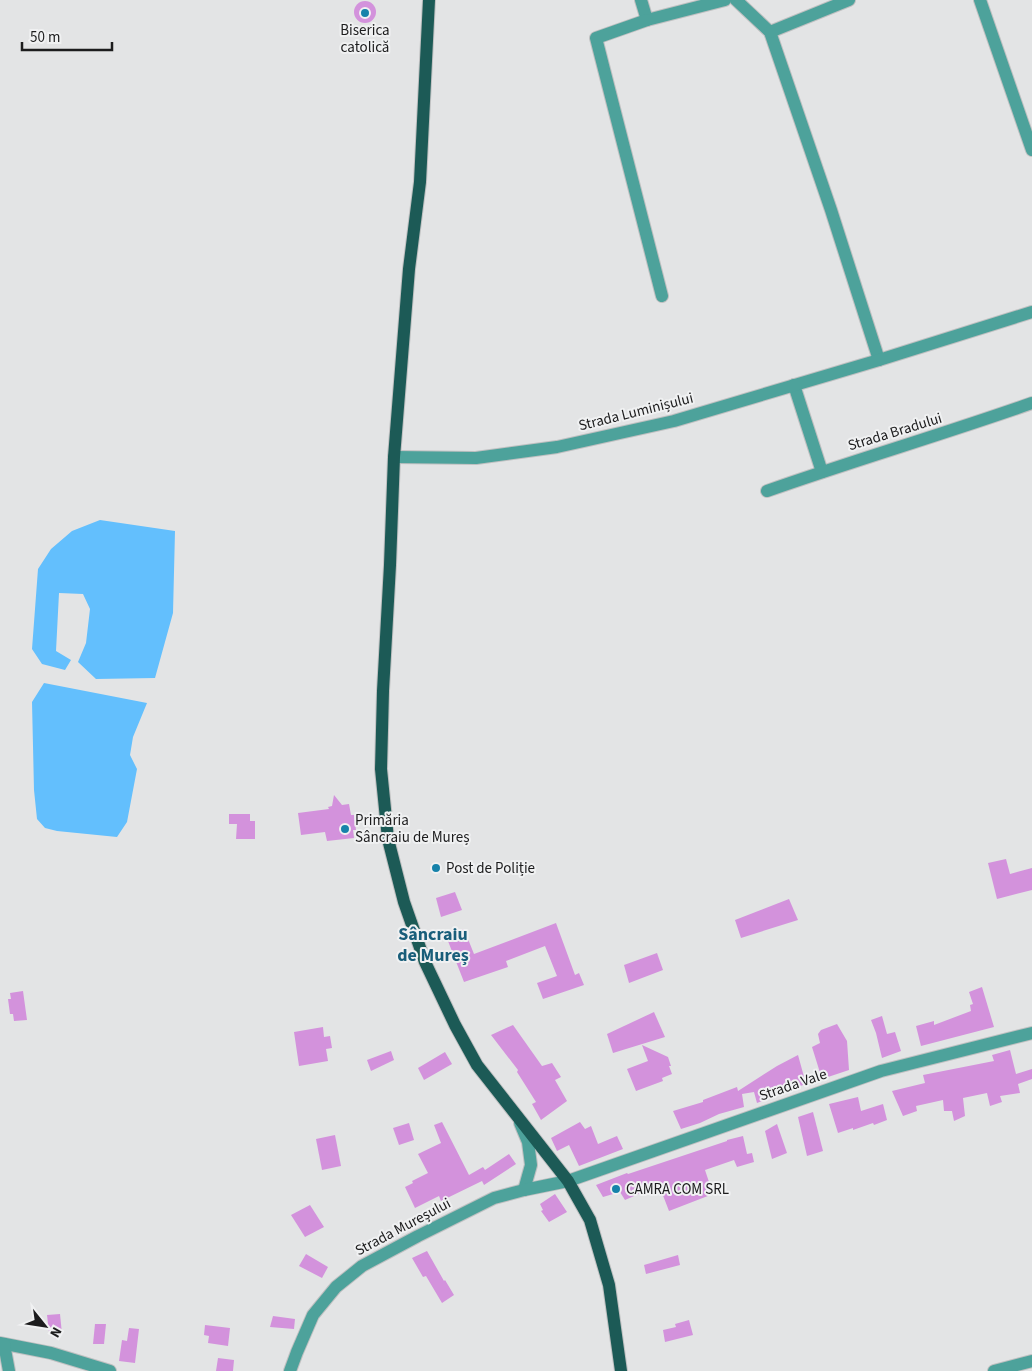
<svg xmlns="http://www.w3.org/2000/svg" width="1032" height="1371" viewBox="0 0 1032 1371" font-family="'Source Sans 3',sans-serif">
<rect width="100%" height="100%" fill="#e3e4e5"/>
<!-- water -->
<g fill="#63bffd">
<path d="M 100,520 L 175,531 L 173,613 L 155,678 L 96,679 L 78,662 L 86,643 L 90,609 L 83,594 L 59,593 L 56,651 L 71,660 L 65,670 L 42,664 L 32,649 L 38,569 L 51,549 L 72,531 Z"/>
<path d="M 44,683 L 147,703 L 133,737 L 130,755 L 137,769 L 127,822 L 117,837 L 57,831 L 45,828 L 37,819 L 34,790 L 32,702 Z"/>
</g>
<!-- building -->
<g fill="#d392dc">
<circle cx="365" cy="12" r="11"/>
<path d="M 334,795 L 342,805 L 349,804 L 351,815 L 354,815 L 356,830 L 353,830 L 354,838 L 327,841 L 325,832 L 301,835 L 298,813 L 329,809 L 328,807 L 332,806 Z"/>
<path d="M 229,814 L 250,814 L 250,821 L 255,821 L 255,839 L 236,839 L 237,824 L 229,824 Z"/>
<path d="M 1006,859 L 1010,874 L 1032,868 L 1032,890 L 997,899 L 988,863 Z"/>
<path d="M 455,892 L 462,910 L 441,917 L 436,898 Z"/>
<path d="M 789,899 L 798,920 L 741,938 L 735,920 Z"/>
<path d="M 556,923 L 575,975 L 579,973 L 584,985 L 543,999 L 537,983 L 557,976 L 545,946 L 506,961 L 508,967 L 464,982 L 446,936 L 464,929 L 474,954 Z"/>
<path d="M 657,953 L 663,970 L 629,983 L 624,965 Z"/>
<path d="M 982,987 L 994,1027 L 921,1046 L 916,1026 L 934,1021 L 934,1025 L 971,1011 L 970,1005 L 973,1004 L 969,992 Z"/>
<path d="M 23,991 L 27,1020 L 14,1021 L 13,1014 L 10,1014 L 8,999 L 11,999 L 10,993 Z"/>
<path d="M 654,1012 L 665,1037 L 613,1053 L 607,1034 Z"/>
<path d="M 882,1016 L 887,1034 L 895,1032 L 901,1051 L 882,1058 L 876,1033 L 871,1020 Z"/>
<path d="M 837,1024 L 847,1041 L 849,1070 L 822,1079 L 812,1047 L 820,1043 L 818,1034 L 821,1030 Z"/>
<path d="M 513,1025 L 542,1066 L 552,1063 L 561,1077 L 555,1080 L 567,1101 L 541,1120 L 532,1104 L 536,1102 L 517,1072 L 518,1070 L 491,1035 Z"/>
<path d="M 323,1027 L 324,1037 L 330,1036 L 332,1048 L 326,1049 L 328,1061 L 299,1066 L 294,1032 Z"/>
<path d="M 642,1045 L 668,1057 L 671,1066 L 669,1066 L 672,1074 L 662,1078 L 663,1081 L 636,1091 L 627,1069 L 648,1061 Z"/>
<path d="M 1010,1050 L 1016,1074 L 1032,1069 L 1032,1079 L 1018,1084 L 1020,1093 L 1000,1096 L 1002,1102 L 990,1106 L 987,1093 L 963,1098 L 965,1116 L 954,1121 L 952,1111 L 944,1111 L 943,1100 L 916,1106 L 917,1111 L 903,1116 L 892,1091 L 925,1083 L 923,1075 L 994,1061 L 992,1055 Z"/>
<path d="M 391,1051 L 394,1060 L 371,1071 L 367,1060 Z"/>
<path d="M 445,1052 L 452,1064 L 424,1080 L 418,1068 Z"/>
<path d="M 798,1055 L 806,1084 L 771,1096 L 772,1097 L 757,1103 L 754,1092 L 742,1094 L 744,1107 L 719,1114 L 700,1123 L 681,1129 L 673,1111 L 703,1102 L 703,1100 L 737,1087 L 738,1091 L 777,1066 Z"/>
<path d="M 858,1097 L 861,1111 L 883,1104 L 887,1120 L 874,1125 L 873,1123 L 853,1130 L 853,1128 L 838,1133 L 829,1104 Z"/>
<path d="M 813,1112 L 823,1151 L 807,1156 L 798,1117 Z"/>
<path d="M 442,1122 L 469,1175 L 483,1167 L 485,1170 L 509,1154 L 516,1164 L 484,1185 L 482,1181 L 441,1201 L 439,1196 L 415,1208 L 405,1187 L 413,1183 L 412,1181 L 428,1173 L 418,1154 L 441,1143 L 434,1125 Z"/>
<path d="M 580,1122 L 585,1129 L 591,1126 L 598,1144 L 617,1136 L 623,1149 L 579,1166 L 569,1145 L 557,1151 L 551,1138 Z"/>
<path d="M 409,1123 L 414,1140 L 399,1145 L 393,1128 Z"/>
<path d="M 777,1124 L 787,1153 L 772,1159 L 765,1131 Z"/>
<path d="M 335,1135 L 341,1166 L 322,1170 L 316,1139 Z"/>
<path d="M 743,1136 L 747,1154 L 752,1153 L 754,1162 L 737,1167 L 734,1160 L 705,1170 L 713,1194 L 669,1211 L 659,1185 L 625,1200 L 620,1192 L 603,1197 L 596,1185 L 627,1173 L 628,1174 L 727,1141 L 727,1140 Z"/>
<path d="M 555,1194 L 567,1212 L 549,1222 L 541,1211 L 543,1210 L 540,1204 Z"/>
<path d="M 310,1205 L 324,1227 L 305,1237 L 291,1215 Z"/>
<path d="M 427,1251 L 444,1281 L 445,1280 L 454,1295 L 442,1303 L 426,1276 L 423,1277 L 412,1258 Z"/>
<path d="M 306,1254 L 328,1267 L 322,1278 L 299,1266 Z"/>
<path d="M 678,1255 L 680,1265 L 646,1274 L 644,1265 Z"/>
<path d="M 60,1314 L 62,1334 L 56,1339 L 49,1332 L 47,1315 Z"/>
<path d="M 273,1316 L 295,1319 L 294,1329 L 270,1327 Z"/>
<path d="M 689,1320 L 693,1335 L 665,1342 L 663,1330 L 676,1327 L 675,1324 Z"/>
<path d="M 95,1324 L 106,1324 L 104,1344 L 93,1344 Z"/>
<path d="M 205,1325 L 230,1328 L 228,1346 L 208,1343 L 209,1336 L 204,1335 Z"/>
<path d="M 129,1328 L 139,1329 L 135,1363 L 119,1361 L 122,1340 L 127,1341 Z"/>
<path d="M 218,1358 L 234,1360 L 233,1371 L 216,1371 Z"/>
</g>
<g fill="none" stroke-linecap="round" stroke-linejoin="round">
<defs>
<g id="minor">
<path d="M 641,0 L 647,20 L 725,0"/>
<path d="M 736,0 L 770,32 L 831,210 L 879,360"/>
<path d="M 980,0 L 1032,150"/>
<path d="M 647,20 L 596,38 L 662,296"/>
<path d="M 770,32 L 849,0"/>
<path d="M 794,385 L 822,472"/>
<path d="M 394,457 L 476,458 L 557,447 L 674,421 L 879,360 L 1032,312"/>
<path d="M 767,491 C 855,460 944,434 1032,403"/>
<path d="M 520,1123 L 528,1142 L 531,1165 L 524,1190"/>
<path d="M 0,1343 L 51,1353 L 110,1371"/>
<path d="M 4,1344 L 9,1371"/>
<path d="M 290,1371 L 297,1352 L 313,1315 L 336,1287 L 362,1266 L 418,1236 L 494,1198 L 524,1190 L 568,1181 L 881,1071 L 1032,1033"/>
<path d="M 994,1371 L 1032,1361"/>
</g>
<path id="major" d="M 429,0 L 420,182 L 409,269 L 394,457 L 390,565 L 383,691 L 381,769 L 388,839 L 404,902 L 425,962 L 455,1025 L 477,1065 L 568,1181 L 590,1220 L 609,1285 L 621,1371"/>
</defs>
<!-- minor casing -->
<use href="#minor" stroke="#bfc0c1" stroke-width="14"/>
<!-- major casing -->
<use href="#major" stroke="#bfc0c1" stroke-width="14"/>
<!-- minor -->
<use href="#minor" stroke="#4da29b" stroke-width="12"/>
<!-- major -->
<use href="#major" stroke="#1c5a56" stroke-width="12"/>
</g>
<!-- markers -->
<g fill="#1682aa" stroke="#f0f1f2" stroke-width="2">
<circle cx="365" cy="13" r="5"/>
<circle cx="345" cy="829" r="5"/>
<circle cx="436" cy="868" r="5"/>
<circle cx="616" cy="1189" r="5"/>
</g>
<g text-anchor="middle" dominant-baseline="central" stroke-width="4" stroke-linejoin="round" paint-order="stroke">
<!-- poi labels -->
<g font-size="15" fill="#1c1c1d" stroke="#f0f1f2" text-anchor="start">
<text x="365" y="30" text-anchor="middle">Biserica<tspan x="365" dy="17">catolică</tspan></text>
<text x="355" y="820">Primăria<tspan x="355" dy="17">Sâncraiu de Mureș</tspan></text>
<text x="446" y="868">Post de Poliție</text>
<text x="626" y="1189">CAMRA COM SRL</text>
</g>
<!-- street labels -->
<g font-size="15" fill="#1c1c1d" stroke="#f0f1f2">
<text transform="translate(636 412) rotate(-14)">Strada Luminișului</text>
<text transform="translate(895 432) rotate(-17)">Strada Bradului</text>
<text transform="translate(793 1085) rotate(-19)">Strada Vale</text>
<text transform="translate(403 1227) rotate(-28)">Strada Mureșului</text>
</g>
<!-- quarter labels -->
<g font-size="18" font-weight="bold" fill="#195e7a" stroke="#f0f1f2">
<text x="433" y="934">Sâncraiu<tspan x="433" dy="21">de Mureș</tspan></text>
</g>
</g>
<!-- north arrow -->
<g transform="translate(45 1326) rotate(120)" stroke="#f0f1f2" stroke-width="4" paint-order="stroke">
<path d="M0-4L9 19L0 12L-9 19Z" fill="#1c1c1d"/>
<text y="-8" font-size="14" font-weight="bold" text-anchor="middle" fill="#1c1c1d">N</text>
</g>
<!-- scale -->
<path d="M22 42v8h90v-8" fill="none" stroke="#1c1c1d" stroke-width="2.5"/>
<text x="30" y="42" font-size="15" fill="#1c1c1d" stroke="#f0f1f2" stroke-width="4" paint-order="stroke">50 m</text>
</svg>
